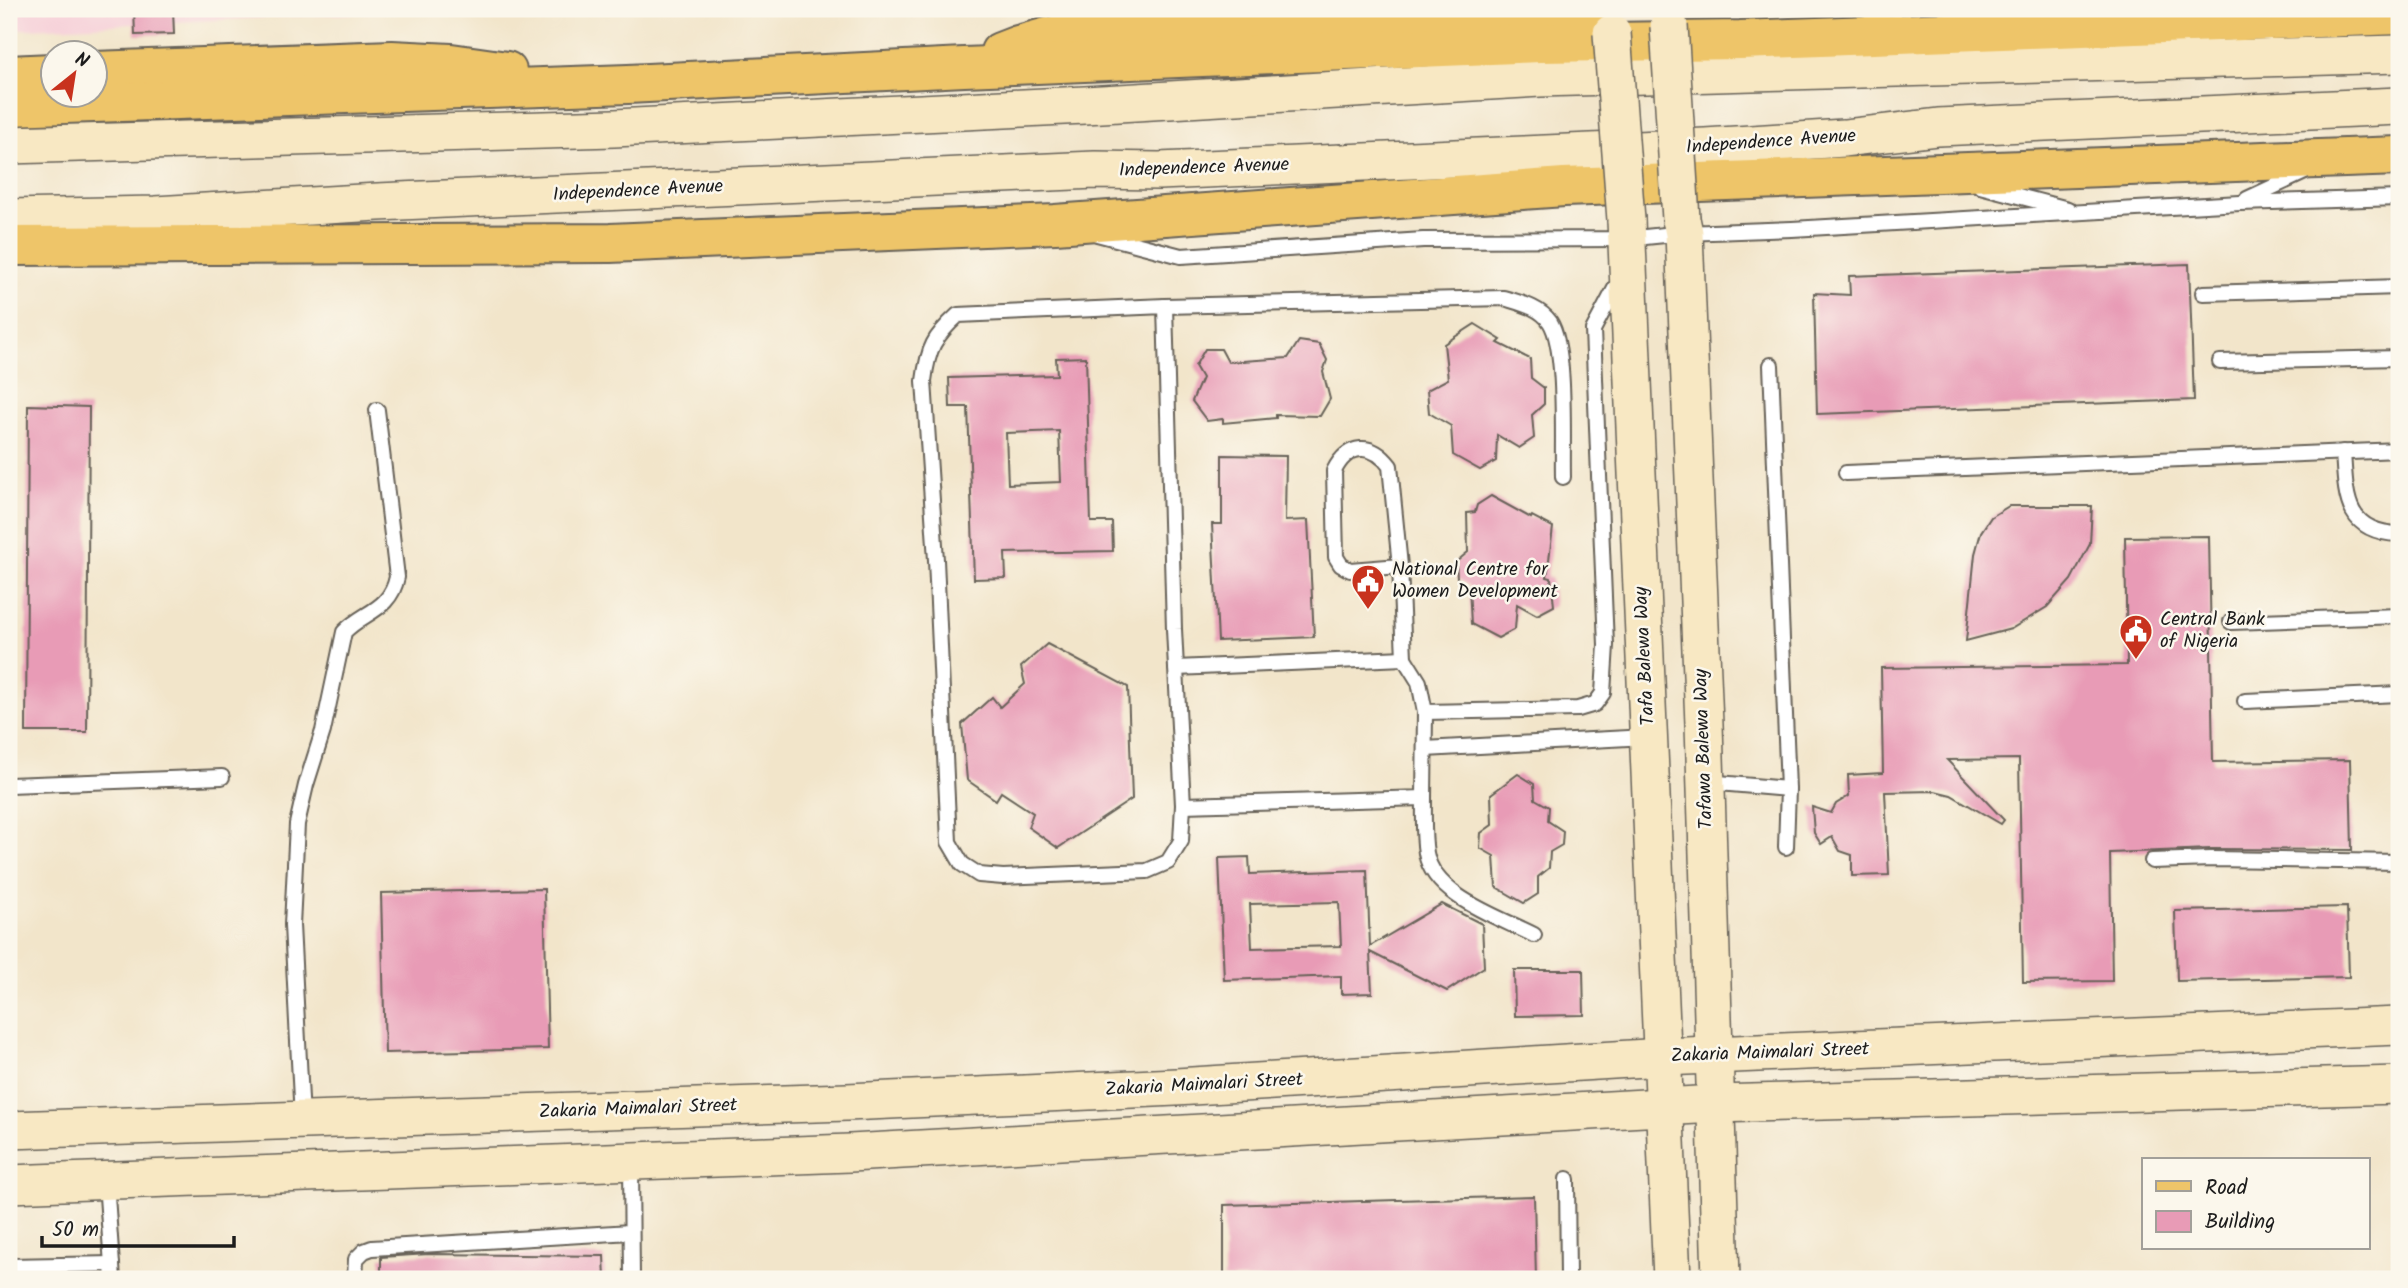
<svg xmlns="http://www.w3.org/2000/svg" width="2408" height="1288" viewBox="0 0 2408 1288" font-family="Kalam,sans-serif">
<rect width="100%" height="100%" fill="#fbf7ec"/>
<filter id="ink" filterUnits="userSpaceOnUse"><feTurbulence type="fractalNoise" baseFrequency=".0143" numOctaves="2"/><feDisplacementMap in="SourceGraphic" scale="14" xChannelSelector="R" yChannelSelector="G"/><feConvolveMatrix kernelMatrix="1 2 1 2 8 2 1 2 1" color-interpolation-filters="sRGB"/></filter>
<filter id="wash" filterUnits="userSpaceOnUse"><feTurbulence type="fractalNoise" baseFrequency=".00686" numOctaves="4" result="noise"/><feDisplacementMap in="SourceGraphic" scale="28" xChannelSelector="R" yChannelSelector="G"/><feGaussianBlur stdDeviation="1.57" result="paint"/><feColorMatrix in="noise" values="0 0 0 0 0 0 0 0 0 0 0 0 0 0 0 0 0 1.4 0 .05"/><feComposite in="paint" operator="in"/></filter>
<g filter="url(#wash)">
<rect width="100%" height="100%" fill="#f2e5ca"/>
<!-- built -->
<path fill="#f6cfd8" d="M 9,9 L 446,9 L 9,30 Z"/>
<g id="blocks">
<!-- building -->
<g fill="#e89bb6" fill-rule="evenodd">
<path d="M 134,9 L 173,9 L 174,34 L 135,35 Z"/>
<path d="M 2189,264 L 2194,400 L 1817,414 L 1814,293 L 1850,295 L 1849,276 Z"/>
<path d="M 1475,324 L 1501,340 L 1498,343 L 1530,359 L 1531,378 L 1544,388 L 1544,404 L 1532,415 L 1534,438 L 1519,448 L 1497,435 L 1496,461 L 1480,470 L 1453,455 L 1451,426 L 1429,413 L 1427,390 L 1448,379 L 1444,344 Z"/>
<path d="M 1299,341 L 1319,344 L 1327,360 L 1323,372 L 1330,399 L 1320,416 L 1276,415 L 1276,418 L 1223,423 L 1223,419 L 1207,421 L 1192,401 L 1202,378 L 1195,366 L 1205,349 L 1221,349 L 1228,362 L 1288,358 Z"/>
<path d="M 1086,357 L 1091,522 L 1112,522 L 1113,551 L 1005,553 L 1006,578 L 974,579 L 968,407 L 950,407 L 949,378 L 1057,375 L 1056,358 ZM 1059,431 L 1061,482 L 1008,484 L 1006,433 Z"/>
<path d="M 28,405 L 89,407 L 87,732 L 26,732 Z"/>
<path d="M 1222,455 L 1286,456 L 1285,521 L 1308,520 L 1314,637 L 1218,641 L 1212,524 L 1222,524 Z"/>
<path d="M 1491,496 L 1531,518 L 1532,516 L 1553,527 L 1547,577 L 1551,578 L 1554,606 L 1537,615 L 1517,604 L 1515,629 L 1498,638 L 1471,624 L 1469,586 L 1457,578 L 1456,562 L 1468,552 L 1467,513 L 1475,512 L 1477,505 Z"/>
<path d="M 2009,506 L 2092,506 L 2090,544 L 2071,580 L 2047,607 L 2011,629 L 1966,641 L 1975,554 L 1981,532 L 1991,517 Z"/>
<path d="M 2209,536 L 2213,762 L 2350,760 L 2352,850 L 2211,849 L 2110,853 L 2112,981 L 2023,982 L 2019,759 L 1947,760 L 2004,820 L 2001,824 L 1951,795 L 1935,791 L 1885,792 L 1889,875 L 1852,876 L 1852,855 L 1840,851 L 1832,837 L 1821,844 L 1814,833 L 1812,807 L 1831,813 L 1836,804 L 1849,796 L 1848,775 L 1883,773 L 1881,668 L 2127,665 L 2125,537 Z"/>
<path d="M 1047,644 L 1128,687 L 1132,799 L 1058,848 L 1028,827 L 1033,813 L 1001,792 L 996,800 L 967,780 L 962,724 L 992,697 L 1000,707 L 1025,684 L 1021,667 Z"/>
<path d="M 1518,774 L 1534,784 L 1535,799 L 1549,807 L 1548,821 L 1563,831 L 1562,845 L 1550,852 L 1549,868 L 1538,877 L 1538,894 L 1524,903 L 1496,887 L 1494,856 L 1480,848 L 1481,833 L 1492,825 L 1491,794 Z"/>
<path d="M 1249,857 L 1250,874 L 1367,870 L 1370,946 L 1442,904 L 1482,924 L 1484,967 L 1447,991 L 1370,952 L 1372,993 L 1341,994 L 1341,976 L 1224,980 L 1219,858 ZM 1339,902 L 1341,946 L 1252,948 L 1250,904 Z"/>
<path d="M 544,889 L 548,1049 L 385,1053 L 381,893 Z"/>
<path d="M 2347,907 L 2349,977 L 2177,981 L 2175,911 Z"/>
<path d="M 1514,970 L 1583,970 L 1584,1015 L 1515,1016 Z"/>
<path d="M 1534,1196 L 1536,1279 L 1224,1279 L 1224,1205 Z"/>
<path d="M 429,1254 L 604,1256 L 605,1279 L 381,1279 L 381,1257 Z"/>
</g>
</g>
</g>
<g filter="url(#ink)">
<use href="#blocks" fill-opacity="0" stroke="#676259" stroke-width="2"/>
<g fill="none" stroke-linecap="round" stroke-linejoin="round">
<defs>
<g id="lane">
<path d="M 1980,186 L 2068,209"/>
<path d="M 2247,199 L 2305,172"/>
<path d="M 1097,234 L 1181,256 L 1423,240 L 1626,239 L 1684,233 L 1792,229 L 2240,203 L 2399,198"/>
<path d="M 2203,293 L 2399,287"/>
<path d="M 1165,306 L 1174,629 L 1183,805 L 1181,841 L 1168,862 L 1147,871 L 1003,877 L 979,875 L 962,864 L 949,842 L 936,560 L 924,381 C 928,348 934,337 958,315 Z"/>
<path d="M 1165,306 L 1504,298 C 1520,303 1540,307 1550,322 C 1567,348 1562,443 1563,477"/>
<path d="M 2220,362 L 2399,358"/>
<path d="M 1771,365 L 1788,789 L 1786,847"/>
<path d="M 2343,452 C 2346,495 2344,532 2399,534"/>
<path d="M 1846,473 L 2399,450"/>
<path d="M 2231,622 L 2399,616"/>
<path d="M 1176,668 L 1404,658"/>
<path d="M 2245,701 L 2399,694"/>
<path d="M 1425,712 L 1578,709 L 1595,704 L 1603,693 L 1606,645 L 1593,330 L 1619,281"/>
<path d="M 1425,749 L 1647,737"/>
<path d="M 1707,782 L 1788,789"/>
<path d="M 9,785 L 222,777"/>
<path d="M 1424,798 C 1424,816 1423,835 1426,853 C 1433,896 1499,917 1534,935"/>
<path d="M 1183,805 L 1424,798 L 1425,712 L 1419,682 L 1404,658 L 1400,566 L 1390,466 C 1372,442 1348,443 1334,471 L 1336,557 L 1341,565 L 1350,570 L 1400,566"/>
<path d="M 2152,861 L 2211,859 L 2399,862"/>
<path d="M 302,1119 L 292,925 L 297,824 L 306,785 L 323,731 L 344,632 C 364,611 390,611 397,577 L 377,410"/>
<path d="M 631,1162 L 632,1279"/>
<path d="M 1567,1179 L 1568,1279"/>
<path d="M 106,1182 L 113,1279"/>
<path d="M 9,1266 L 112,1264"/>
<path d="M 355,1279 L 356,1259 L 364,1251 L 372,1248 L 631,1232"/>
</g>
<g id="secondary">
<path d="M 9,145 L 614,128 L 1085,105 L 1540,78 L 2399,54"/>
<path d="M 9,218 L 155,215 L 378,202 L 1095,170 L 1159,171 L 1705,147 L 1844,138 L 1938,127 L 2399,106"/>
<path d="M 1681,219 L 1684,233 L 1704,724 L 1721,1279"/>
<path d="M 1626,220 L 1672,1279"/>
<path d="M 9,1130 L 847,1102 L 1176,1087 L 1663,1057 L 2399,1026"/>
<path d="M 9,1184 L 850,1153 L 1715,1104 L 2399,1085"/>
</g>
<g id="primary">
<path d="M 1000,52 L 1018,45 L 1080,28 L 1158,22 L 1592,9"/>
<path d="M 94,71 L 392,60 L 451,63 L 507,71"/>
<path d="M 9,75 L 52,73"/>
<path d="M 9,106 L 628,84 L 964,67 L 1540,43 L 1740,40 L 2399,15"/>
<path d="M 9,246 L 610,243 L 1055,224 L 1564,187 L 2399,156"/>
</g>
<path id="highway" d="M 2177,23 L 2216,9"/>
</defs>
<!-- lane casing -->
<use href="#lane" stroke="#676259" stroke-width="18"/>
<!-- secondary casing -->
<use href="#secondary" stroke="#676259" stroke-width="40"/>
<!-- primary casing -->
<use href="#primary" stroke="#676259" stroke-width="42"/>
<!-- highway casing -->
<use href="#highway" stroke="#676259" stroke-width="42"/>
<!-- lane -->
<use href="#lane" stroke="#fff" stroke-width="14"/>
<!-- secondary -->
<use href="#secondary" stroke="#f8e8c3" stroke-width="37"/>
<!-- primary -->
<use href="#primary" stroke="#eec569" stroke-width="38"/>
<!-- highway -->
<use href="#highway" stroke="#eec569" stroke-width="38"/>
<defs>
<g id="secondary-bridge">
<path d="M 1669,26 L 1681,219"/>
<path d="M 1612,33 L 1626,220"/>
</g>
</defs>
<!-- secondary-bridge casing -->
<use href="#secondary-bridge" stroke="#676259" stroke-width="40" stroke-linecap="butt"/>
<!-- secondary-bridge -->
<use href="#secondary-bridge" stroke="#f8e8c3" stroke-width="37"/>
</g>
</g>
<!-- icons -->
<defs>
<symbol id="civic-pin" viewBox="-11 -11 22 30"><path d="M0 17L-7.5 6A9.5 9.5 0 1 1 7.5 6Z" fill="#c8321e" stroke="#fbf7ec"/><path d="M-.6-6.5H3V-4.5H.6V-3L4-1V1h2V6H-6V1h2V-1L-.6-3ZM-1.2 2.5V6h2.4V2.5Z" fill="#fff"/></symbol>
</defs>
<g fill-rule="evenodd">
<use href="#civic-pin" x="1349" y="562" width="38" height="52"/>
<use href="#civic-pin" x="2117" y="612" width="38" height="52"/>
</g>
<g text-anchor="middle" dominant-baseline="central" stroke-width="5" stroke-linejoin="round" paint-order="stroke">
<!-- street labels -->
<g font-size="19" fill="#1c1c1c" stroke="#fbf7ec">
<text transform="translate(1771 142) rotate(-4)">Independence Avenue</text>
<text transform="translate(1204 168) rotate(-2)">Independence Avenue</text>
<text transform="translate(638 191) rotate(-3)">Independence Avenue</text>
<text transform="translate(1645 656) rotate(-93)">Tafa Balewa Way</text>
<text transform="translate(1704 749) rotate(-92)">Tafawa Balewa Way</text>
<text transform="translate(1770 1053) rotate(-2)">Zakaria Maimalari Street</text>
<text transform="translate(1204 1085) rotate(-3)">Zakaria Maimalari Street</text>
<text transform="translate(638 1109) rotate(-2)">Zakaria Maimalari Street</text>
</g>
<!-- poi labels -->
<g font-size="19" fill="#1c1c1c" stroke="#fbf7ec" text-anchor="start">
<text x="1392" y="570">National Centre for<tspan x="1392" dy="22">Women Development</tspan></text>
<text x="2160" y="620">Central Bank<tspan x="2160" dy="22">of Nigeria</tspan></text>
</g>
</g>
<!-- margin -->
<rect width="2408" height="1288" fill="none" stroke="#fbf7ec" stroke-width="35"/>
<!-- legend -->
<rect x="2142" y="1158" width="228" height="91" fill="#fbf7ec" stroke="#a29f99" stroke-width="2"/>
<rect x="2156" y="1181" width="35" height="10" fill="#eec569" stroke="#a29f99" stroke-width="2"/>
<text x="2205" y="1194" font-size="21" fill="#1c1c1c">Road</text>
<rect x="2156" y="1211" width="35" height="21" fill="#e89bb6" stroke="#a29f99" stroke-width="2"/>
<text x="2205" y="1228" font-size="21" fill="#1c1c1c">Building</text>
<!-- north arrow -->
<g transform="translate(74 74) rotate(30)"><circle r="33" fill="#fbf7ec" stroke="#a29f99" stroke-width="2"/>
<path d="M0-5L12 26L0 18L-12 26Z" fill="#c8321e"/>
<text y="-10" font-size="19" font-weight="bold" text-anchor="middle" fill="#1c1c1c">N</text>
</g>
<!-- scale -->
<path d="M42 1236v10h192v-10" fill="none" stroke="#1c1c1c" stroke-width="3.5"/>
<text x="52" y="1236" font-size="21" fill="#1c1c1c" stroke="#fbf7ec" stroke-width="5" paint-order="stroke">50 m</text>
</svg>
